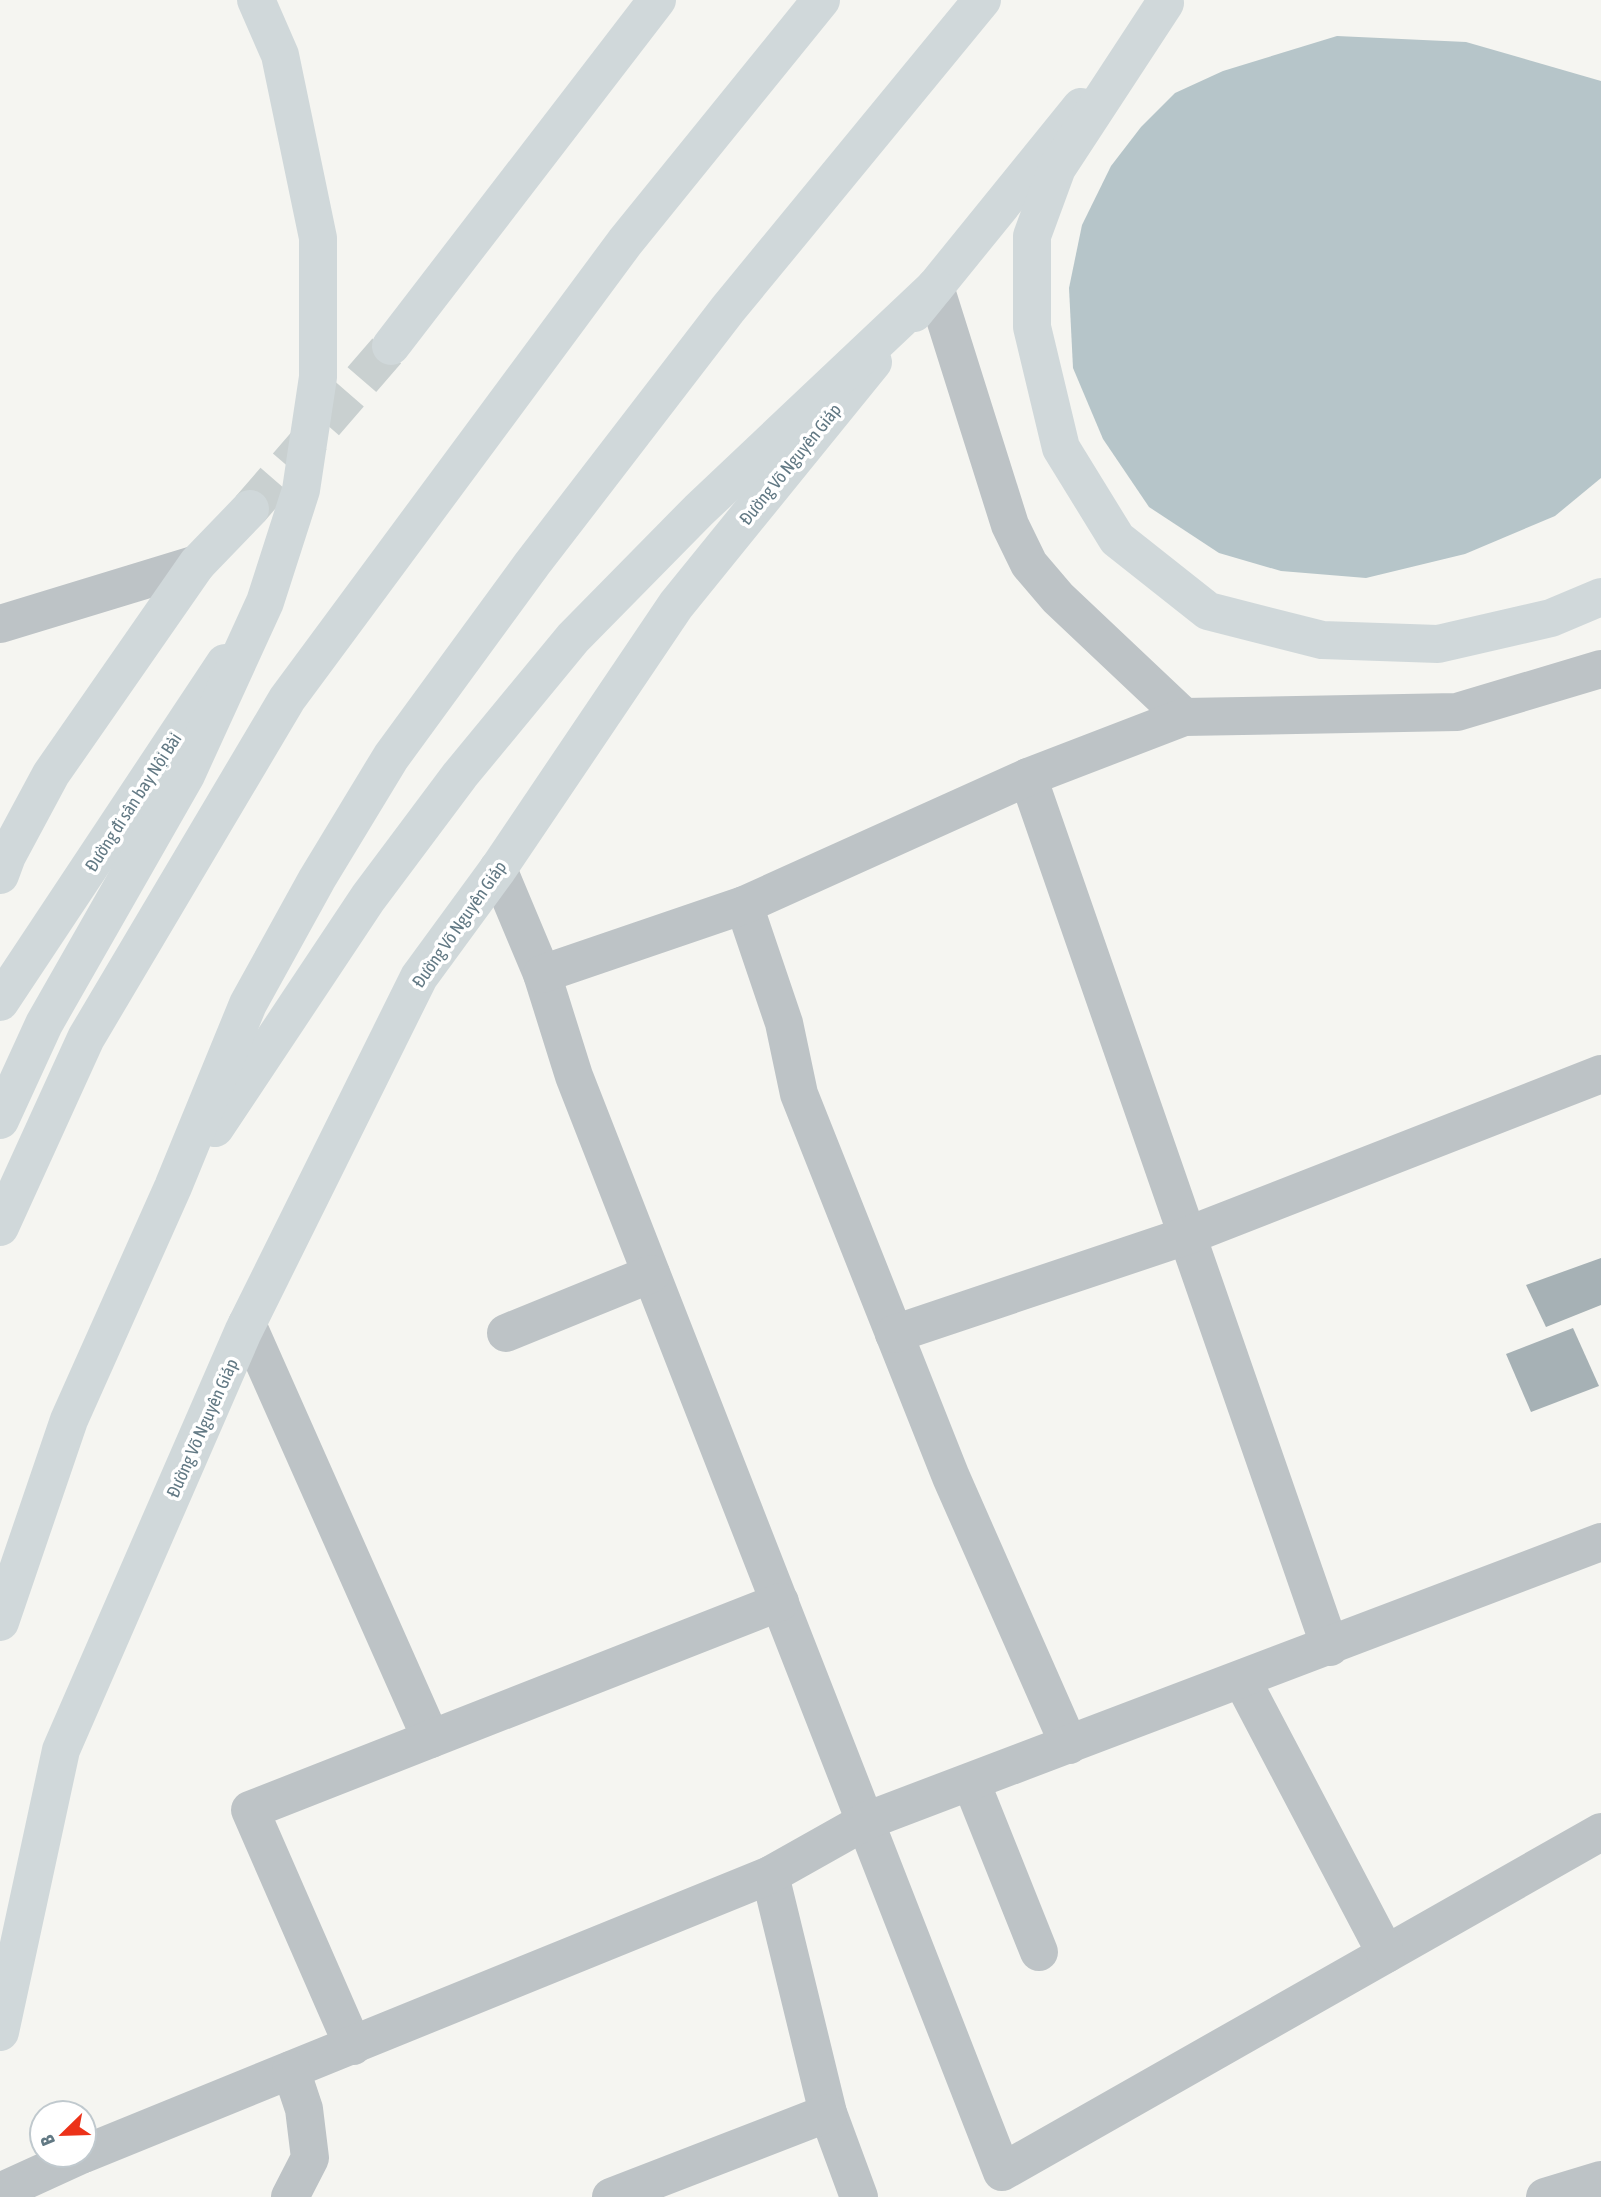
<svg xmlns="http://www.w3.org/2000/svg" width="1601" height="2197" viewBox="0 0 1601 2197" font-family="'Asap Condensed',sans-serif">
<rect width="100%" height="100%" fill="#f5f5f1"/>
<!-- water -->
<path fill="#b6c5c9" d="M 1337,36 L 1466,42 L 1601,81 L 1601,478 L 1555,516 L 1465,554 L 1366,578 L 1281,571 L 1219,553 L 1149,507 L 1103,439 L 1073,368 L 1069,288 L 1082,225 L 1111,166 L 1141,127 L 1175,93 L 1223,71 Z"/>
<!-- building -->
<g fill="#a6b1b5">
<path d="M 1601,1258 L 1601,1305 L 1546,1327 L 1526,1285 Z"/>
<path d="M 1573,1328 L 1599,1386 L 1531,1412 L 1506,1354 Z"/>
</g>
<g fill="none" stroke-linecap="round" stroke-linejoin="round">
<!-- major-tunnel -->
<path stroke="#c9d0d0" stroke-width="38" stroke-dasharray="38 19" stroke-linecap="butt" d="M 250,509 L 391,346"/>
<!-- minor -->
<g stroke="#bdc3c6" stroke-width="38">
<path d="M 935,287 L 1010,525 L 1029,564 L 1058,598 L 1184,717"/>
<path d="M 0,624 L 197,564"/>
<path d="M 1028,777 L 1330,1647"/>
<path d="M 498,869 L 542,974 L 574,1076 L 1002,2172 L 1601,1832"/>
<path d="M 744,905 L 784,1023 L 799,1094 L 951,1477 L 1069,1745"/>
<path d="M 542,974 L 744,905 L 1028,777 L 1184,717 L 1457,712 L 1601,669"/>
<path d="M 247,1324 L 431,1739"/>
<path d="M 506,1333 L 651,1274"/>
<path d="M 894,1334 L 1189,1235 L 1601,1074"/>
<path d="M 1242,1680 L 1386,1954"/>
<path d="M 971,1782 L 1039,1952"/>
<path d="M 770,1875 L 828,2113 L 859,2197"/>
<path d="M 353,2046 L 250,1810 L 780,1602"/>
<path d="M 84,2154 L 770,1875 L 866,1821 L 1601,1542"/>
<path d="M 0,2192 L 81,2155"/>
<path d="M 290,2197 L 310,2158 L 304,2109 L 291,2070"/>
<path d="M 611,2197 L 828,2113"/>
<path d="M 1545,2197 L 1601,2180"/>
</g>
<!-- major -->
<g stroke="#d0d8da" stroke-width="38">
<path d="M 914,313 L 1081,107"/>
<path d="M 391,346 L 657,0"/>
<path d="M 0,875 L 7,856 L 51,774 L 197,564 L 250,509"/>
<path d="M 0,1002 L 225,663"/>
<path d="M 0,2032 L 61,1750 L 243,1332 L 419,977 L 498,869 L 676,605 L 873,362"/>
</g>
<!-- highway -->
<g stroke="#d0d8da" stroke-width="38">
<path d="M 1165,3 L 1057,168 L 1032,236 L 1032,327 L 1061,448 L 1117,539 L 1208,611 L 1322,640 L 1438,644 L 1551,618 L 1601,597"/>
<path d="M 0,1120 L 44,1024 L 186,775 L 265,602 L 301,490 L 318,377 L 318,238 L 280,55 L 256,0"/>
<path d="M 215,1128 L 368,898 L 460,775 L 573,638 L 699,510 L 935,287"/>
<path d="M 0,1227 L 86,1038 L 287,699 L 625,242 L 821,0"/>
<path d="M 0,1622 L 69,1420 L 173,1187 L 248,1004 L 317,879 L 391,757 L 532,564 L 728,309 L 982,0"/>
</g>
</g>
<g text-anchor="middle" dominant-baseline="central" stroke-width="7" stroke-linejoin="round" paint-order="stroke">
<!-- street labels -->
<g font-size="18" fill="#627984" stroke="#fff">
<text transform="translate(790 464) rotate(-51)">Đường Võ Nguyên Giáp</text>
<text transform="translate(133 802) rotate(-57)">Đường đi sân bay Nội Bài</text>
<text transform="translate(459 924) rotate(-55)">Đường Võ Nguyên Giáp</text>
<text transform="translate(202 1428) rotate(-66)">Đường Võ Nguyên Giáp</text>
</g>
</g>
<!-- north arrow -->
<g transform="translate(63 2134) rotate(247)"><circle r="33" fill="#ffffff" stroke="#c0c9ce" stroke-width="2"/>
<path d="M0-5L12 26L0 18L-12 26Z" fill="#ec3219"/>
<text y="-10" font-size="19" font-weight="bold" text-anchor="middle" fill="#627984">B</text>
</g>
</svg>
